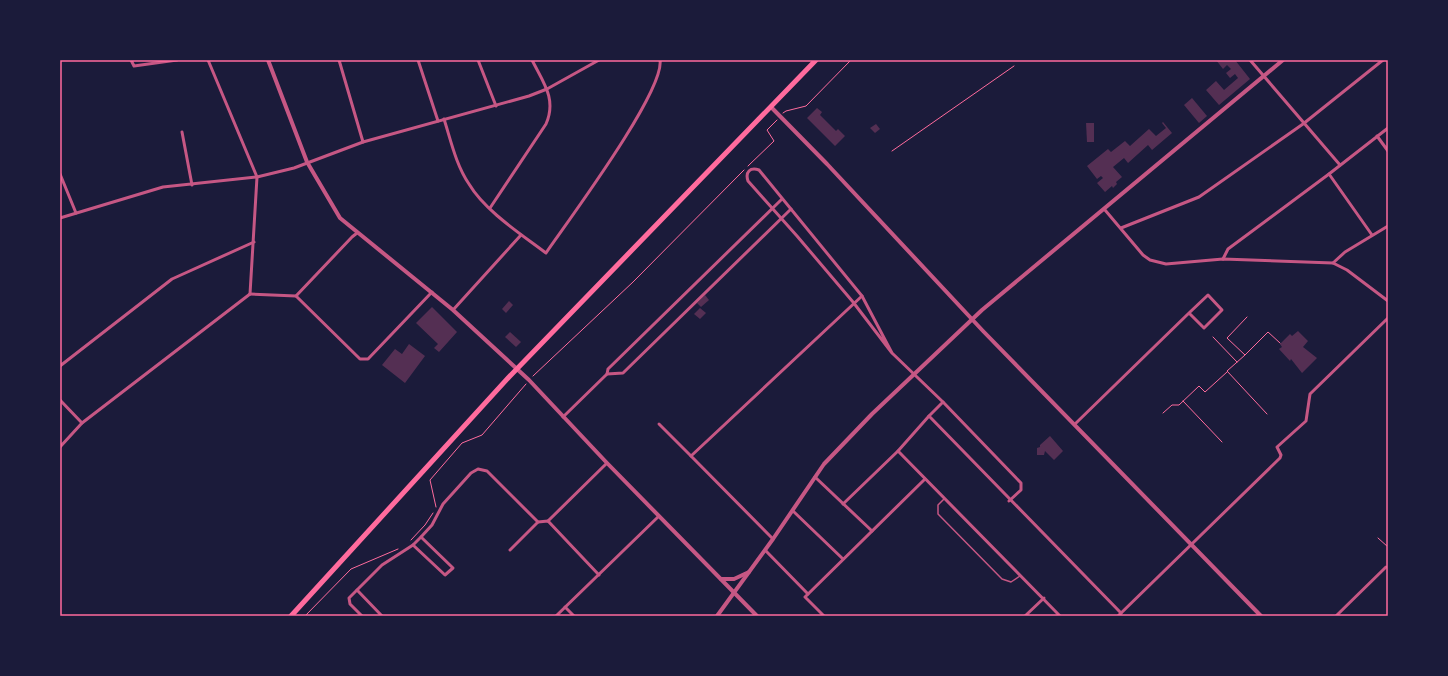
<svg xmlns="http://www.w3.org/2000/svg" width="1448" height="676" viewBox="0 0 1448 676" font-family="Quicksand,sans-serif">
<rect width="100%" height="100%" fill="#1b1b3a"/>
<!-- building -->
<g fill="#542f53">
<path d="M 1216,60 L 1235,60 L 1250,79 L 1219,105 L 1206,90 L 1216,81 L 1224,90 L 1238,78 L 1235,74 L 1230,78 L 1226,73 L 1231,69 L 1227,65 L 1223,69 Z"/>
<path d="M 1192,98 L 1207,116 L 1199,123 L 1184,105 Z"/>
<path d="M 817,108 L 822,112 L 820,115 L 836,131 L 838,129 L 845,136 L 835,146 L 807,118 Z"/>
<path d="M 1163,122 L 1172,133 L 1152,150 L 1148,145 L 1128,163 L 1124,158 L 1113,167 L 1122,177 L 1116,182 L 1117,184 L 1113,188 L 1112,186 L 1105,192 L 1097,183 L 1103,178 L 1101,176 L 1097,179 L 1087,166 L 1108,149 L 1111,152 L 1125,141 L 1130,146 L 1149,129 L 1156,136 L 1166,128 L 1162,123 Z"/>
<path d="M 1086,123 L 1094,123 L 1094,142 L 1087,142 Z"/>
<path d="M 876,124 L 880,129 L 875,133 L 870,128 Z"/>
<path d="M 705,295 L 709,300 L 701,307 L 697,303 Z"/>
<path d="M 509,301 L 513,305 L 506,313 L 502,309 Z"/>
<path d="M 432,307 L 457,332 L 439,352 L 434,348 L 438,344 L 416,323 Z"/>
<path d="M 700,308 L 706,313 L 700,319 L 694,314 Z"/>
<path d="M 1298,331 L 1308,341 L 1303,347 L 1317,358 L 1302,373 L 1291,359 L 1290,361 L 1279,349 L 1282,347 L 1280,344 L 1290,334 L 1292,336 Z"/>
<path d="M 510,332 L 521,342 L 516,347 L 505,337 Z"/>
<path d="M 409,344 L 425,356 L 405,383 L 382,365 L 395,349 L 402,354 Z"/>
<path d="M 1050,436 L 1063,451 L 1054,460 L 1045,451 L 1044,455 L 1037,455 L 1037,448 L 1040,447 L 1040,445 Z"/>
</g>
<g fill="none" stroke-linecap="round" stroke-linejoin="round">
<!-- path -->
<g stroke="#ff6b9d" stroke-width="1">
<path d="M 783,113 L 786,111 L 806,106 L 851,60"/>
<path d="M 892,151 L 1014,66"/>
<path d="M 748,166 L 774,141 L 767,130 L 777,120"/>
<path d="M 1247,317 L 1227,338 L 1245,355 L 1227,371 L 1267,414"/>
<path d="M 1213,337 L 1237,362"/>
<path d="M 1245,355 L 1268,332 L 1280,343"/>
<path d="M 533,376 L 633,282 L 744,170"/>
<path d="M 1183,401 L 1222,442"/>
<path d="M 1163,413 L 1172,405 L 1179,405 L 1199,386 L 1205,392 L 1227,372"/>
<path d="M 436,507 L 430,480 L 462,443 L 482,435 L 526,384"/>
<path d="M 1378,538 L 1388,547"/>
<path d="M 411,540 L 425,525 L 433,513"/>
<path d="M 305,616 L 351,569 L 398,549"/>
</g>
<!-- service -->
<path stroke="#c65784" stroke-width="1.5" d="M 944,499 L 938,505 L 938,514 L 1002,579 L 1011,582 L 1020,576"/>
<!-- minor -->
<g stroke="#c65784" stroke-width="3">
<path d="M 131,60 L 134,66 L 177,60"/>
<path d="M 208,60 L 257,177 L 250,294"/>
<path d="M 339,60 L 363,142"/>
<path d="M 418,60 L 438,121"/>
<path d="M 478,60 L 496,106"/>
<path d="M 1250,60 L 1340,165"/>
<path d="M 444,119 C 451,141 456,165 469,184 C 485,211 521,234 546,253 C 568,221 665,91 660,60"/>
<path d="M 182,132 L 192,185"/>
<path d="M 1377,136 L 1388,151"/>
<path d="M 60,174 L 76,213"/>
<path d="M 1329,174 L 1372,235"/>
<path d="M 490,208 L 546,124 C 557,99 543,82 532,60"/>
<path d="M 1105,210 L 1143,255 L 1150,260 L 1166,264 L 1223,259 L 1333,263 L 1345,252 L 1388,226"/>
<path d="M 60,218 L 163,187 L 257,177 L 294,168 L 363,142 L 529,96 L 547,89 L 599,60"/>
<path d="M 1121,228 L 1199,197 L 1303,124 L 1383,60"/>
<path d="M 1223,259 L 1228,249 L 1329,174 L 1388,128"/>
<path d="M 1333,263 L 1347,270 L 1388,301"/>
<path d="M 250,294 L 296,296 L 360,359 L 368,359 L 432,292"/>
<path d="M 296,296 L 352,237 L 357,233"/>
<path d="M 453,310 L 521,235"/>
<path d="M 892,353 L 862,296 L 759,170 C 750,167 745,172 748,181 L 797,236 L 853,302 L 892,353 L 943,402 L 929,416 L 1121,613"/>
<path d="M 60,366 L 172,279 L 254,242"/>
<path d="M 607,374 L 623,373 L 791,209"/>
<path d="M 60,400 L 82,423"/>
<path d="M 943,402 L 1021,483 L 1021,490 L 1009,501"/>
<path d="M 563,417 L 607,374 L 608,369 L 782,199"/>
<path d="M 659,424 L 691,456"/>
<path d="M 1075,424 L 1189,313 L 1208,295 L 1222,310 L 1204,328 L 1189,313"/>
<path d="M 60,447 L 82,423 L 250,294"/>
<path d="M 898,451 L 1060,616"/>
<path d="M 815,477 L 872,531"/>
<path d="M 843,504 L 898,451 L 929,416"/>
<path d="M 793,511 L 843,559"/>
<path d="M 548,521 L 607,463"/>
<path d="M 773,539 L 691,456 L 862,296"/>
<path d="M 413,545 L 445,575 L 453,568 L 421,537"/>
<path d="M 510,550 L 538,522"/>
<path d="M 765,550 L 808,594"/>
<path d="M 357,590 L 382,616"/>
<path d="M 565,607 L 574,616"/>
<path d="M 362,616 L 350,604 L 349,598 L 382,565 L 413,545 L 421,537 L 432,525 L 443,504 L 471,473 L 478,469 L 487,471 L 538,522 L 548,521 L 599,575"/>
<path d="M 556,616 L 659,516"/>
<path d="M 824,616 L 805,597 L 925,479"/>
<path d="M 1025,616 L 1044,598"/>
<path d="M 1118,616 L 1280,458 L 1281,455 L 1277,447 L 1306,421 L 1310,394 L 1388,318"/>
<path d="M 1336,616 L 1386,567"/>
</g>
<!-- tertiary -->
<g stroke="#c65784" stroke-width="4">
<path d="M 268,60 L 307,162 L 340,218 L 453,310 L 529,380 L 607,463 L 757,616"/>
<path d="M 771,107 L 827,164 L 983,331 L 1261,616"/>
<path d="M 721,579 L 734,579 L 749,572"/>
<path d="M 717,616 L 773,539 L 824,464 L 872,414 L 982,310 L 1283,60"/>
</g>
<!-- primary -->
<path stroke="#ff6b9d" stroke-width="5" d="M 291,616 L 509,377 L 816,60"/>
</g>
<!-- border -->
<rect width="1448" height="676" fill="none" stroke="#1b1b3a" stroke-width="122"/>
<rect x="61" y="61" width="1326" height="554" fill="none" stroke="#ff6b9d" stroke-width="1.5"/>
</svg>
